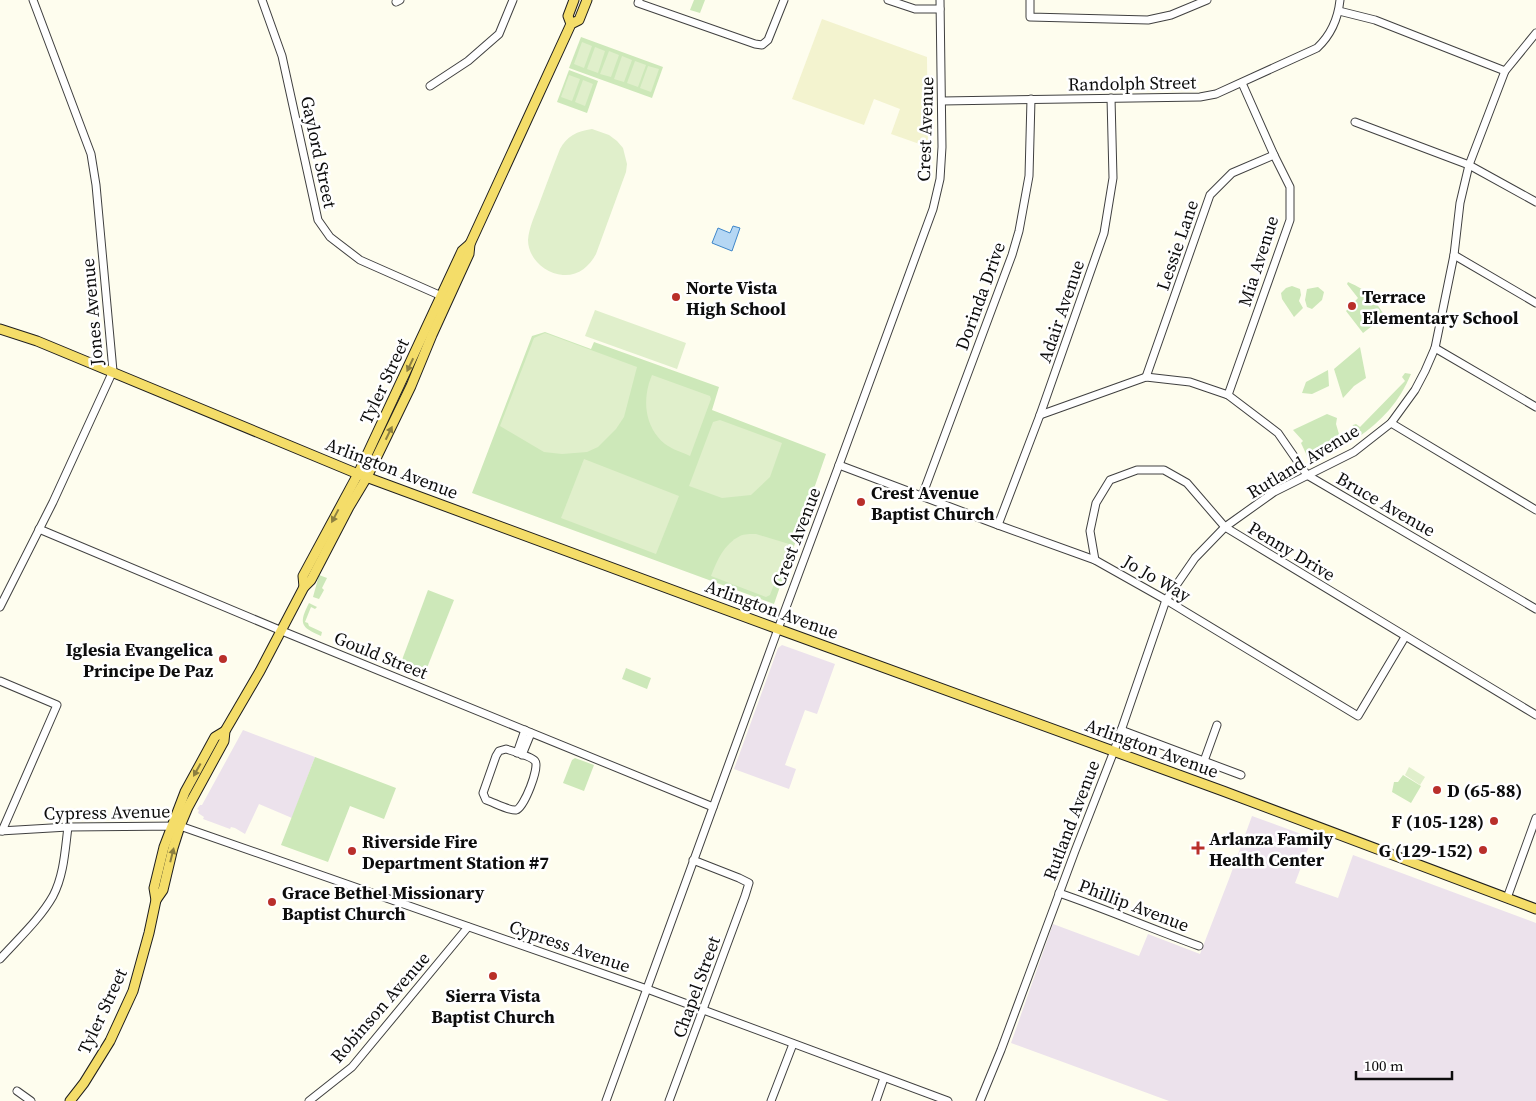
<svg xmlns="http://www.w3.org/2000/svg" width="1536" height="1101" viewBox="0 0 1536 1101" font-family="'Source Serif 4',serif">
<rect width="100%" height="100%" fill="#fefdee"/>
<!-- industrial -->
<g fill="#ece2ec">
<path d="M 782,645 L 835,664 L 817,714 L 805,710 L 785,765 L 796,769 L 789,789 L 734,769 L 778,648 Z"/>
<path d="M 243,730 L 315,757 L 292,818 L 259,804 L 245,834 L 235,828 L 231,827 L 230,829 L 203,819 L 204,817 L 198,813 L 199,810 L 197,809 L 200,805 L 202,805 Z"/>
<path d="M 1252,816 L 1312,838 L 1295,883 L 1338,898 L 1353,855 L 1536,923 L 1536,1101 L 1169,1101 L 1011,1043 L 1053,924 L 1139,956 L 1148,934 L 1200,954 L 1229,879 Z"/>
</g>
<!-- farmland -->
<path fill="#f3f3cf" d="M 822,19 L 927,57 L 928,147 L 891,134 L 900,109 L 874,99 L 864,125 L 792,99 Z"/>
<!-- green -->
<g fill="#cde8b9">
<path d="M 694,0 L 705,0 L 700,13 L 690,10 Z"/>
<path d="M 581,37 L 663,67 L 652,98 L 569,68 Z"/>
<path d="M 569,70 L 598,81 L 587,113 L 557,102 Z"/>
<path d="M 1348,282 C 1369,291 1373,298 1385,316 L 1363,333 L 1346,311 L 1358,298 L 1347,284 Z"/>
<path d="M 1292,286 L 1300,289 L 1301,295 L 1299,301 L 1303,308 L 1294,317 L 1282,299 L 1281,293 L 1286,288 Z"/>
<path d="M 1318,287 L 1324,292 L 1322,300 L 1312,309 L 1307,307 L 1305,300 L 1307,289 Z"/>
<path d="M 545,332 L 591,349 L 594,342 L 719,387 L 712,410 L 826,454 L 774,604 L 472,493 L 532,336 Z"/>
<path d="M 1360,347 L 1366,378 L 1354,386 L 1343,398 L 1334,369 Z"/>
<path d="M 1328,370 L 1329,386 L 1312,394 L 1302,393 L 1306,382 Z"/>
<path d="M 1405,373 L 1411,374 C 1400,401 1381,422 1357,438 L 1351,432 L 1353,425 L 1356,424 L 1360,427 L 1405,381 L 1402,377 Z"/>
<path d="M 1327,414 L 1337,418 L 1336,424 L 1341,441 L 1323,454 L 1322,453 L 1309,460 L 1301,443 L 1303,441 L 1293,430 Z"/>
<path d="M 319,575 L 327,578 L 322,588 L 324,590 L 319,599 L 313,597 Z"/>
<path d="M 428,590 L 454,600 L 423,678 L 399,668 Z"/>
<path d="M 309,603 L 317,607 L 315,609 L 311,607 L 305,622 L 308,623 L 309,626 L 322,632 L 321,636 C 300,627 299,623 309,603 Z"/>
<path d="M 626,668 L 651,678 L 647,689 L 622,679 Z"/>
<path d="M 315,757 L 396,788 L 384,819 L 350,806 L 328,862 L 281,845 Z"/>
<path d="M 575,758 L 594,765 L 584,791 L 563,783 L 572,760 Z"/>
<path d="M 1403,775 L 1421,786 L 1411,803 L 1392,792 L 1394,782 L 1398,782 Z"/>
</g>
<!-- pitch -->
<g fill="#e0efcb">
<path d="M 582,42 L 592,46 L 584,68 L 574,64 Z"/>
<path d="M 595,47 L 605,51 L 598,73 L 587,69 Z"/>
<path d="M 609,51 L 619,55 L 611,77 L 600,74 Z"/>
<path d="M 622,56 L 632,60 L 624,82 L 614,79 Z"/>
<path d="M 635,61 L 646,65 L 638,87 L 627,83 Z"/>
<path d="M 648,66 L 659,69 L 651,92 L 640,88 Z"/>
<path d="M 569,75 L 580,79 L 572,101 L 561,97 Z"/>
<path d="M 583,80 L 593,84 L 585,106 L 575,102 Z"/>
<path d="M 592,129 L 609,135 L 617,141 L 623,148 L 627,164 L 626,172 L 596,254 C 589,267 578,276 563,275 C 545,274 528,258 528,240 C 529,228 534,217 538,207 C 545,188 552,169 560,149 C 567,136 577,131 592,129 Z"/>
<path d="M 595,310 L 686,343 L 677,369 L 585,336 Z"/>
<path d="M 545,333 L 637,367 L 624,417 L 616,429 L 598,447 L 587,452 L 562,454 L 544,452 L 500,426 L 534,338 Z"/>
<path d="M 652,375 L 710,396 L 711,399 L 690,456 C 682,452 673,450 665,444 C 644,427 642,398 652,375 Z"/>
<path d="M 720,420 L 782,443 L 770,477 L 751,495 L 722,498 L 689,486 L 713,422 Z"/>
<path d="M 584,459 L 679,496 L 656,554 L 561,518 Z"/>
<path d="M 756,534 L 789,544 L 770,595 L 766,597 L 711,576 C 717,560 724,544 740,536 C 744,534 751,534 756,534 Z"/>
<path d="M 1409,767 L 1425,777 L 1420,785 L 1405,775 Z"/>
</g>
<!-- water -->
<path fill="#b5d7f4" stroke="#3e86c9" d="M 733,226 L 740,228 L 732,251 L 712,243 L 718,228 L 730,233 Z"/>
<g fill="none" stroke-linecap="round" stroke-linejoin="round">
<defs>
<g id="minor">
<path d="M 262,0 L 282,56 L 318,220 L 330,237 L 360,260 L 446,298"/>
<path d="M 639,0 L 638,3 L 755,44 L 762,45 L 768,40 L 784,0"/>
<path d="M 888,0 L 915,9 L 940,9"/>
<path d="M 1030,0 L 1030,17 L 1148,20 L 1171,15 L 1207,0"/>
<path d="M 396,2 L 400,0"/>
<path d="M 1339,11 L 1375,20 L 1505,71"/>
<path d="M 430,86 L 468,61 L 499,34 L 513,0"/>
<path d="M 942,101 L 1200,97 L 1216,94 L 1317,48 C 1331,35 1338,19 1340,0"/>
<path d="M 1355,122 L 1469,165 L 1536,202"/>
<path d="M 1454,255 L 1536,303"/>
<path d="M 1435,348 L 1536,407"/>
<path d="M 1146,377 L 1210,195 L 1232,173 L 1274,155"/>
<path d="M 1228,395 L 1290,220 L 1290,187 L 1274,155 L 1242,83"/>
<path d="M 1040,415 L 1146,377 L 1190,382 L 1228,395 L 1278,433 L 1307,475 L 1536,609"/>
<path d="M 1391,423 L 1536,510"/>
<path d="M 839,465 L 998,525 L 1095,560 L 1166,600 L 1358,716 L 1405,637"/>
<path d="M 922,496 L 1012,255 L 1019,231 L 1029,176 L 1031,99"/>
<path d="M 998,525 L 1040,415 L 1104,233 L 1113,178 L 1111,98"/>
<path d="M 39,529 L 282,631 L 713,807"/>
<path d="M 1095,560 L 1090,531 L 1096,503 L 1110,480 L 1137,470 L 1164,470 L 1187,483 L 1225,527 L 1536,715"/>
<path d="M 0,607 L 53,502 L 113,371 L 96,185 L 91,154 L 33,0"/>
<path d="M 0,681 L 57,705 L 2,831"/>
<path d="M 1121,730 L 1241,775"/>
<path d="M 506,749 C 512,751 531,756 535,761 C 540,767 524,808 516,810 C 509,811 493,802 486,800 L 483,793 L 496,756 L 499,751 Z"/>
<path d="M 517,753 L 525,730"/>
<path d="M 522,755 L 531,733"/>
<path d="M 1204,761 L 1217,725"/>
<path d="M 0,831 L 68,827 L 180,826 L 647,989 L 948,1101"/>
<path d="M 1059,893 C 1106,909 1152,929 1199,946"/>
<path d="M 1507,898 L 1536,818"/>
<path d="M 0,959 C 18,939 40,919 53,896 C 64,875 65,850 68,827"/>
<path d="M 17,1091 L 31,1101"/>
<path d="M 309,1101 L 352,1067 L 468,927"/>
<path d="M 606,1101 L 778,629 L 839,465 L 933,209 L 940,179 L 942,147 L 940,0"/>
<path d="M 669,1101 L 745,896 L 749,883 L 739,878 L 693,860"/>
<path d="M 771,1101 L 793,1044"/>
<path d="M 876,1101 L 884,1078"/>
<path d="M 980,1101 L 1001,1050 L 1075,851 L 1114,751 L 1166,600 L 1195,558 L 1225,527 L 1274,492 L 1354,452 L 1391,423 L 1415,390 L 1425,371 L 1435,348 L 1454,255 L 1460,203 L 1469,165 L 1505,71 L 1536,33"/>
</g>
<g id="major">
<path d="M 571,24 L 568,16 L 574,0"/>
<path d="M 0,329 L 37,341 L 358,474 L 778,629 L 1223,791 L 1536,909"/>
<path d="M 304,587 L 303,576 L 358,474 L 462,251 L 470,244"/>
<path d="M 156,900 L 163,890 L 173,848 L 180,826 L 188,807 L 224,741 L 225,731 L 260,671 L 304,587 L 311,580 L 349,507 L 367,477 L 411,386 L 432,335 L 469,254 L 470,244 L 571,24 L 579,20 L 587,0"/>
<path d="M 70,1101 L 84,1083 L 110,1041 L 133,991 L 149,933 L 156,900 L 154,888 L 164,847 L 185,792 L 215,737 L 225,731"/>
</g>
</defs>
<!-- minor casing -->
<use href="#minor" stroke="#404040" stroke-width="9"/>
<!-- major casing -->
<use href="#major" stroke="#1e1e1e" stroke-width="11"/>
<!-- minor -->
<use href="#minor" stroke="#fff" stroke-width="7"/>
<!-- major -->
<use href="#major" stroke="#f4dd69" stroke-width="9"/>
</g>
<!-- one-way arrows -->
<defs><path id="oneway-solid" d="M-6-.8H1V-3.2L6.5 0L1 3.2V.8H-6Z" transform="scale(1.25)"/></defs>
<g fill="#8c7f40">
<use href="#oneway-solid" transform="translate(410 365) rotate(115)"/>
<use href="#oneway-solid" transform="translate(389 433) rotate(-64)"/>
<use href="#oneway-solid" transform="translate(335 516) rotate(118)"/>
<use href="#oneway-solid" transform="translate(197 770) rotate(119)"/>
<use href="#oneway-solid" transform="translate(172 855) rotate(-76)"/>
</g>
<!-- markers -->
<g fill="#b92f2a" stroke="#fff" stroke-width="2">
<circle cx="676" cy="297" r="5"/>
<circle cx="1352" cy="306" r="5"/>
<circle cx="861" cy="502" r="5"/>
<circle cx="223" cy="659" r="5"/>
<circle cx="1437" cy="790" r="5"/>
<circle cx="1494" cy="821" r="5"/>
<path d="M1195.5 840.5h5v5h5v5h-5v5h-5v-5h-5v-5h5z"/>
<circle cx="1483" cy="850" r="5"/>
<circle cx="352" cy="851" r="5"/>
<circle cx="272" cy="902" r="5"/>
<circle cx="493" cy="976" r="5"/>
</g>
<g text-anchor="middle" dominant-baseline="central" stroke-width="5" stroke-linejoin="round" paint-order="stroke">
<!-- street labels -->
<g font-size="18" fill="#0d0d0d" stroke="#fff">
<text transform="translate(1132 83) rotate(-1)">Randolph Street</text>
<text transform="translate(925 129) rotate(-88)">Crest Avenue</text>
<text transform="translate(319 152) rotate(78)">Gaylord Street</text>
<text transform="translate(1177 245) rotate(-71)">Lessie Lane</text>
<text transform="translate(1258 261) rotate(-72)">Mia Avenue</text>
<text transform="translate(980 296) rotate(-70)">Dorinda Drive</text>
<text transform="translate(1061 311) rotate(-71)">Adair Avenue</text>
<text transform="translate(92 312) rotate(-95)">Jones Avenue</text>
<text transform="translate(384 381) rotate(-65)">Tyler Street</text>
<text transform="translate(1303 461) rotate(-31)">Rutland Avenue</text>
<text transform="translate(392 468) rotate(21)">Arlington Avenue</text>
<text transform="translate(1386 504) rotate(30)">Bruce Avenue</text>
<text transform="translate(796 537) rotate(-69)">Crest Avenue</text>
<text transform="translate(1292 551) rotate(31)">Penny Drive</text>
<text transform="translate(1157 578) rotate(30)">Jo Jo Way</text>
<text transform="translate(772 609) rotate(20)">Arlington Avenue</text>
<text transform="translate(381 655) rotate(22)">Gould Street</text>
<text transform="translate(1152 748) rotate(20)">Arlington Avenue</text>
<text transform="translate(107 812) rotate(-1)">Cypress Avenue</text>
<text transform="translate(1071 820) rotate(-69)">Rutland Avenue</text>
<text transform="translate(1134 905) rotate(21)">Phillip Avenue</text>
<text transform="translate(570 946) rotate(19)">Cypress Avenue</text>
<text transform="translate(696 987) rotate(-70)">Chapel Street</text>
<text transform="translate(380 1007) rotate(-49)">Robinson Avenue</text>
<text transform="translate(102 1011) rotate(-65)">Tyler Street</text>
</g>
<!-- poi labels -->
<g font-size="18" font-weight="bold" fill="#0d0d0d" stroke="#fff" text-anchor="start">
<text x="686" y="287">Norte Vista<tspan x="686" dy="21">High School</tspan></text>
<text x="1362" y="296">Terrace<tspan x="1362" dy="21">Elementary School</tspan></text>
<text x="871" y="492">Crest Avenue<tspan x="871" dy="21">Baptist Church</tspan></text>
<text x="213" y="649" text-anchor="end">Iglesia Evangelica<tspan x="213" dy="21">Principe De Paz</tspan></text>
<text x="1447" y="790">D (65-88)</text>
<text x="1484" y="821" text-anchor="end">F (105-128)</text>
<text x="1209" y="838">Arlanza Family<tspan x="1209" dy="21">Health Center</tspan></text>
<text x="362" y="841">Riverside Fire<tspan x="362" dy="21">Department Station #7</tspan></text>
<text x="1473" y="850" text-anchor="end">G (129-152)</text>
<text x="282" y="892">Grace Bethel Missionary<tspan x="282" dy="21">Baptist Church</tspan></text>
<text x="493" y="995" text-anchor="middle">Sierra Vista<tspan x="493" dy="21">Baptist Church</tspan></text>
</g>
</g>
<!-- scale -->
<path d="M1356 1071v8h96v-8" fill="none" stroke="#0d0d0d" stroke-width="2.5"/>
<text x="1364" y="1071" font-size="15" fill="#0d0d0d" stroke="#ffffff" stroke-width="4" paint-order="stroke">100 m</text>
</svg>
